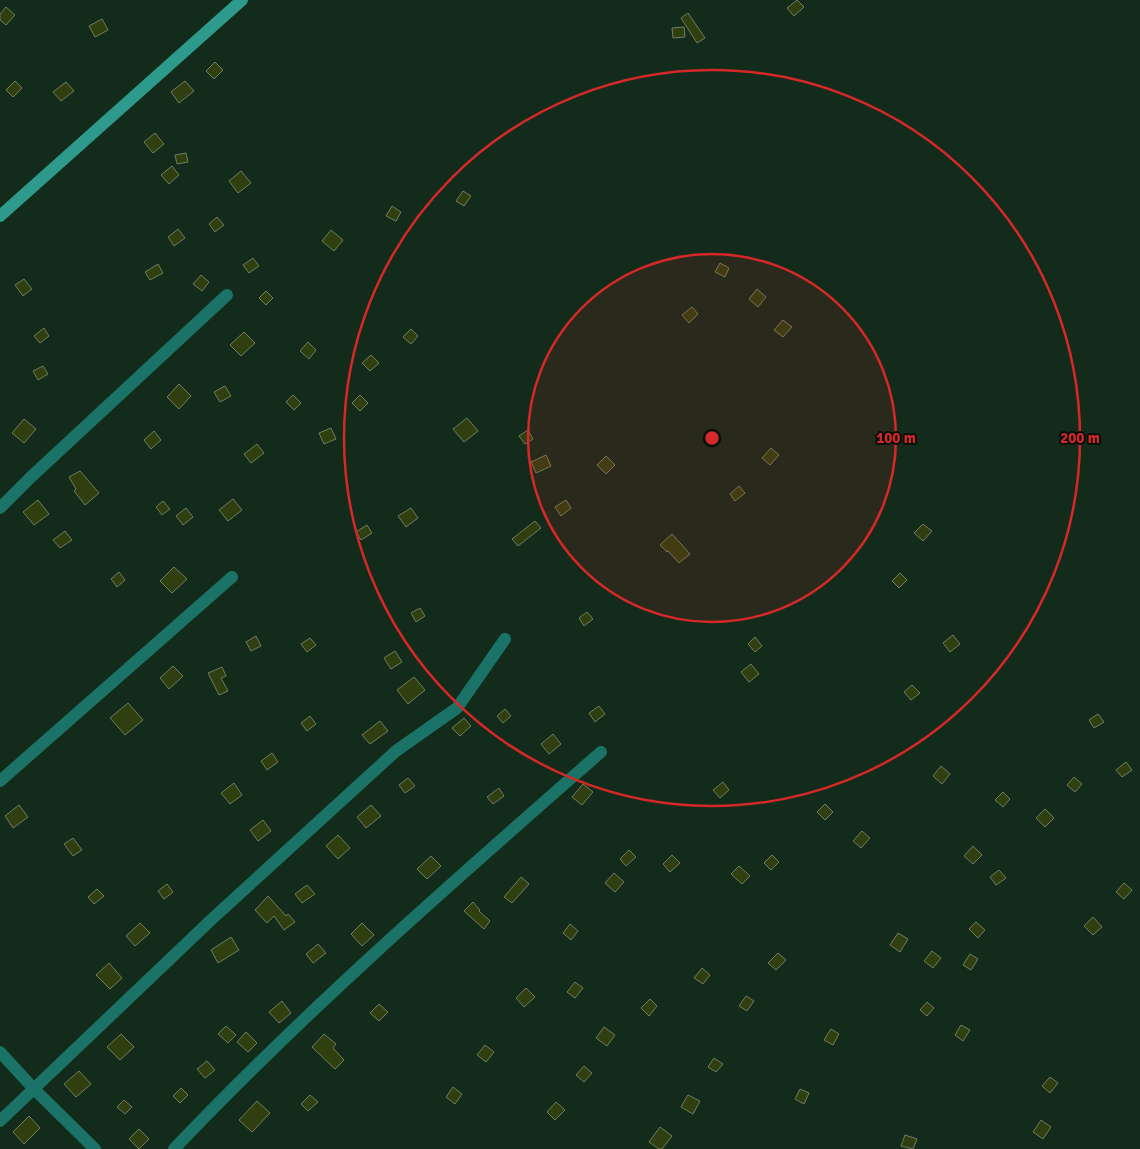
<svg xmlns="http://www.w3.org/2000/svg" width="1140" height="1149" viewBox="0 0 1140 1149" font-family="Signika,sans-serif">
<rect width="100%" height="100%" fill="#122b1b"/>
<!-- building -->
<g fill="#2f3f0f" stroke="#727d61">
<path d="M 797,0 L 804,7 L 794,16 L 787,8 Z"/>
<path d="M 6,7 L 15,15 L 6,25 L 0,20 L 0,14 Z"/>
<path d="M 688,13 L 705,38 L 697,43 L 681,18 Z"/>
<path d="M 102,19 L 108,30 L 95,37 L 89,26 Z"/>
<path d="M 684,27 L 685,37 L 673,38 L 672,28 Z"/>
<path d="M 215,62 L 223,70 L 214,79 L 206,71 Z"/>
<path d="M 15,81 L 22,88 L 13,97 L 6,90 Z"/>
<path d="M 185,81 L 194,91 L 179,103 L 171,92 Z"/>
<path d="M 66,82 L 74,91 L 61,101 L 53,92 Z"/>
<path d="M 155,133 L 164,144 L 153,153 L 144,142 Z"/>
<path d="M 186,153 L 188,162 L 177,164 L 175,155 Z"/>
<path d="M 172,166 L 179,175 L 169,184 L 161,175 Z"/>
<path d="M 241,171 L 251,183 L 238,193 L 229,181 Z"/>
<path d="M 463,191 L 471,196 L 464,206 L 456,201 Z"/>
<path d="M 392,206 L 401,212 L 396,221 L 386,216 Z"/>
<path d="M 217,217 L 224,225 L 215,232 L 209,224 Z"/>
<path d="M 178,229 L 185,238 L 174,246 L 168,237 Z"/>
<path d="M 331,230 L 343,240 L 334,251 L 322,241 Z"/>
<path d="M 253,258 L 259,266 L 249,273 L 243,265 Z"/>
<path d="M 720,263 L 729,268 L 725,277 L 715,272 Z"/>
<path d="M 158,264 L 163,273 L 150,280 L 145,272 Z"/>
<path d="M 201,275 L 209,282 L 202,291 L 193,284 Z"/>
<path d="M 24,279 L 32,289 L 23,296 L 15,285 Z"/>
<path d="M 757,289 L 766,297 L 758,307 L 749,299 Z"/>
<path d="M 266,291 L 273,298 L 266,305 L 259,298 Z"/>
<path d="M 692,307 L 698,314 L 689,323 L 682,315 Z"/>
<path d="M 783,320 L 792,327 L 783,337 L 774,330 Z"/>
<path d="M 44,328 L 49,336 L 40,343 L 34,336 Z"/>
<path d="M 411,329 L 418,336 L 411,344 L 403,337 Z"/>
<path d="M 244,332 L 255,343 L 241,356 L 230,345 Z"/>
<path d="M 308,342 L 316,350 L 309,359 L 300,351 Z"/>
<path d="M 371,355 L 379,363 L 370,371 L 362,363 Z"/>
<path d="M 43,366 L 48,374 L 38,380 L 33,371 Z"/>
<path d="M 179,384 L 191,396 L 179,409 L 167,397 Z"/>
<path d="M 225,386 L 231,396 L 220,402 L 214,392 Z"/>
<path d="M 293,395 L 301,403 L 294,410 L 286,402 Z"/>
<path d="M 360,395 L 368,403 L 360,411 L 352,403 Z"/>
<path d="M 467,418 L 478,431 L 464,442 L 453,429 Z"/>
<path d="M 24,419 L 36,429 L 24,443 L 12,433 Z"/>
<path d="M 331,428 L 336,439 L 324,444 L 319,433 Z"/>
<path d="M 528,430 L 533,439 L 525,444 L 519,436 Z"/>
<path d="M 154,431 L 161,440 L 151,449 L 144,440 Z"/>
<path d="M 257,444 L 264,453 L 251,463 L 244,454 Z"/>
<path d="M 771,448 L 779,455 L 770,465 L 762,458 Z"/>
<path d="M 546,455 L 551,466 L 536,473 L 531,462 Z"/>
<path d="M 606,456 L 615,465 L 606,474 L 597,465 Z"/>
<path d="M 80,471 L 99,493 L 85,505 L 74,491 L 76,489 L 69,477 Z"/>
<path d="M 739,486 L 745,493 L 735,501 L 730,494 Z"/>
<path d="M 233,499 L 242,510 L 228,521 L 219,510 Z"/>
<path d="M 38,500 L 49,514 L 34,525 L 23,512 Z"/>
<path d="M 566,500 L 571,508 L 561,516 L 555,507 Z"/>
<path d="M 163,501 L 170,509 L 162,515 L 156,507 Z"/>
<path d="M 186,508 L 193,517 L 183,525 L 176,516 Z"/>
<path d="M 411,508 L 418,518 L 406,527 L 398,516 Z"/>
<path d="M 535,521 L 541,528 L 518,546 L 512,539 Z"/>
<path d="M 923,524 L 932,531 L 923,541 L 914,533 Z"/>
<path d="M 367,525 L 372,533 L 361,540 L 356,532 Z"/>
<path d="M 65,531 L 72,540 L 60,548 L 53,540 Z"/>
<path d="M 672,534 L 690,554 L 679,563 L 668,551 L 667,552 L 660,545 Z"/>
<path d="M 174,567 L 187,579 L 172,593 L 160,581 Z"/>
<path d="M 119,572 L 125,580 L 117,587 L 111,579 Z"/>
<path d="M 900,573 L 907,580 L 899,588 L 892,581 Z"/>
<path d="M 420,608 L 425,616 L 416,622 L 411,613 Z"/>
<path d="M 587,612 L 593,619 L 584,626 L 579,618 Z"/>
<path d="M 953,635 L 960,644 L 950,652 L 943,643 Z"/>
<path d="M 256,636 L 261,646 L 251,651 L 246,642 Z"/>
<path d="M 755,637 L 762,646 L 755,652 L 748,644 Z"/>
<path d="M 310,638 L 316,645 L 307,652 L 301,644 Z"/>
<path d="M 395,651 L 402,662 L 391,669 L 384,658 Z"/>
<path d="M 751,664 L 759,674 L 749,682 L 741,672 Z"/>
<path d="M 173,666 L 183,676 L 169,689 L 160,678 Z"/>
<path d="M 222,667 L 226,676 L 221,678 L 228,691 L 219,695 L 208,673 Z"/>
<path d="M 414,677 L 425,690 L 408,704 L 397,690 Z"/>
<path d="M 912,685 L 920,693 L 911,700 L 904,692 Z"/>
<path d="M 128,703 L 143,720 L 125,735 L 110,718 Z"/>
<path d="M 599,706 L 605,714 L 595,722 L 589,713 Z"/>
<path d="M 505,709 L 511,716 L 503,723 L 497,716 Z"/>
<path d="M 1098,714 L 1104,722 L 1094,728 L 1089,720 Z"/>
<path d="M 310,716 L 316,724 L 307,731 L 301,723 Z"/>
<path d="M 464,718 L 471,726 L 460,736 L 452,728 Z"/>
<path d="M 380,721 L 388,731 L 370,744 L 362,735 Z"/>
<path d="M 553,734 L 561,744 L 549,754 L 541,744 Z"/>
<path d="M 272,753 L 278,762 L 267,770 L 261,761 Z"/>
<path d="M 1126,762 L 1132,770 L 1122,777 L 1116,770 Z"/>
<path d="M 941,766 L 950,774 L 942,784 L 933,776 Z"/>
<path d="M 1074,777 L 1082,784 L 1075,792 L 1067,785 Z"/>
<path d="M 408,778 L 415,786 L 405,793 L 399,785 Z"/>
<path d="M 723,782 L 729,790 L 720,798 L 713,790 Z"/>
<path d="M 234,783 L 242,795 L 230,804 L 221,793 Z"/>
<path d="M 583,784 L 593,792 L 582,805 L 572,797 Z"/>
<path d="M 499,788 L 504,796 L 493,804 L 487,797 Z"/>
<path d="M 1003,792 L 1010,799 L 1003,807 L 995,800 Z"/>
<path d="M 825,804 L 833,812 L 825,820 L 817,812 Z"/>
<path d="M 19,805 L 28,817 L 13,828 L 5,816 Z"/>
<path d="M 371,805 L 381,816 L 366,828 L 357,817 Z"/>
<path d="M 1045,809 L 1054,818 L 1045,827 L 1036,818 Z"/>
<path d="M 263,820 L 271,831 L 258,841 L 250,830 Z"/>
<path d="M 862,831 L 870,838 L 861,848 L 853,841 Z"/>
<path d="M 338,835 L 350,848 L 338,859 L 326,846 Z"/>
<path d="M 73,838 L 82,850 L 73,856 L 64,844 Z"/>
<path d="M 973,846 L 982,855 L 973,864 L 964,856 Z"/>
<path d="M 629,850 L 636,857 L 626,866 L 620,859 Z"/>
<path d="M 672,855 L 680,863 L 670,872 L 663,864 Z"/>
<path d="M 772,855 L 779,862 L 771,870 L 764,863 Z"/>
<path d="M 431,856 L 441,866 L 427,879 L 417,869 Z"/>
<path d="M 739,866 L 750,876 L 742,884 L 731,874 Z"/>
<path d="M 999,870 L 1006,878 L 996,885 L 990,877 Z"/>
<path d="M 614,873 L 624,882 L 615,892 L 605,883 Z"/>
<path d="M 521,877 L 529,884 L 512,903 L 504,897 Z"/>
<path d="M 1124,883 L 1132,890 L 1124,899 L 1116,892 Z"/>
<path d="M 167,884 L 173,892 L 164,899 L 158,891 Z"/>
<path d="M 307,885 L 315,894 L 302,903 L 295,894 Z"/>
<path d="M 97,889 L 104,896 L 94,904 L 88,897 Z"/>
<path d="M 268,896 L 286,916 L 288,914 L 295,922 L 284,930 L 274,916 L 267,923 L 255,910 Z"/>
<path d="M 473,902 L 480,910 L 479,911 L 490,921 L 484,929 L 464,911 Z"/>
<path d="M 1093,917 L 1102,927 L 1093,935 L 1084,926 Z"/>
<path d="M 976,922 L 985,930 L 978,938 L 969,929 Z"/>
<path d="M 140,923 L 150,933 L 135,946 L 126,936 Z"/>
<path d="M 362,923 L 374,935 L 362,946 L 351,934 Z"/>
<path d="M 570,924 L 578,931 L 571,940 L 563,933 Z"/>
<path d="M 898,933 L 908,939 L 900,952 L 890,945 Z"/>
<path d="M 231,937 L 239,950 L 218,963 L 211,950 Z"/>
<path d="M 318,944 L 326,953 L 313,963 L 306,954 Z"/>
<path d="M 932,951 L 941,958 L 933,968 L 924,961 Z"/>
<path d="M 778,953 L 786,960 L 776,970 L 768,963 Z"/>
<path d="M 970,954 L 978,959 L 971,970 L 963,965 Z"/>
<path d="M 109,963 L 122,978 L 110,989 L 96,975 Z"/>
<path d="M 702,968 L 710,975 L 703,984 L 694,978 Z"/>
<path d="M 575,982 L 583,988 L 575,998 L 567,992 Z"/>
<path d="M 526,988 L 535,997 L 524,1007 L 516,998 Z"/>
<path d="M 746,996 L 754,1001 L 747,1011 L 739,1006 Z"/>
<path d="M 650,999 L 657,1006 L 649,1016 L 641,1008 Z"/>
<path d="M 282,1001 L 291,1013 L 279,1023 L 269,1012 Z"/>
<path d="M 927,1002 L 934,1008 L 927,1016 L 920,1010 Z"/>
<path d="M 379,1004 L 388,1012 L 379,1021 L 370,1013 Z"/>
<path d="M 961,1025 L 970,1030 L 963,1041 L 955,1035 Z"/>
<path d="M 226,1026 L 236,1035 L 228,1043 L 218,1034 Z"/>
<path d="M 604,1027 L 615,1035 L 607,1046 L 596,1038 Z"/>
<path d="M 831,1029 L 839,1034 L 833,1045 L 824,1040 Z"/>
<path d="M 246,1032 L 257,1043 L 248,1052 L 237,1042 Z"/>
<path d="M 121,1034 L 134,1047 L 120,1060 L 107,1047 Z"/>
<path d="M 324,1034 L 336,1044 L 333,1048 L 344,1060 L 335,1069 L 312,1047 Z"/>
<path d="M 485,1045 L 494,1052 L 486,1062 L 477,1055 Z"/>
<path d="M 714,1058 L 723,1064 L 716,1072 L 708,1067 Z"/>
<path d="M 207,1061 L 215,1070 L 205,1078 L 197,1069 Z"/>
<path d="M 584,1066 L 592,1073 L 584,1082 L 576,1075 Z"/>
<path d="M 79,1071 L 91,1084 L 76,1097 L 64,1084 Z"/>
<path d="M 1050,1077 L 1058,1083 L 1050,1093 L 1042,1086 Z"/>
<path d="M 453,1087 L 462,1094 L 455,1104 L 446,1097 Z"/>
<path d="M 181,1088 L 188,1095 L 180,1103 L 173,1096 Z"/>
<path d="M 800,1089 L 809,1093 L 804,1104 L 795,1099 Z"/>
<path d="M 310,1095 L 318,1102 L 308,1111 L 301,1104 Z"/>
<path d="M 688,1095 L 700,1101 L 693,1114 L 681,1107 Z"/>
<path d="M 124,1100 L 132,1107 L 125,1114 L 117,1107 Z"/>
<path d="M 257,1101 L 270,1113 L 252,1132 L 239,1120 Z"/>
<path d="M 556,1102 L 565,1110 L 555,1120 L 547,1112 Z"/>
<path d="M 29,1116 L 40,1128 L 24,1144 L 13,1132 Z"/>
<path d="M 1041,1120 L 1051,1127 L 1043,1139 L 1033,1132 Z"/>
<path d="M 660,1127 L 672,1136 L 662,1149 L 659,1149 L 649,1142 Z"/>
<path d="M 139,1129 L 149,1139 L 139,1149 L 129,1139 Z"/>
<path d="M 905,1135 L 917,1139 L 913,1149 L 901,1146 Z"/>
</g>
<g fill="none" stroke-linecap="round" stroke-linejoin="round">
<!-- minor -->
<g stroke="#1b7367" stroke-width="12">
<path d="M 0,508 L 31,477 L 227,295"/>
<path d="M 0,781 L 232,577"/>
<path d="M 0,1052 L 34,1089 L 95,1149"/>
<path d="M 0,1121 L 212,919 L 396,751 L 457,708 L 505,639"/>
<path d="M 174,1149 C 308,1008 455,880 601,752"/>
</g>
<!-- secondary -->
<path stroke="#2d9a8c" stroke-width="12" d="M 0,216 L 242,0"/>
</g>
<!-- distance rings -->
<circle cx="712" cy="438" r="184" fill="#d62828" fill-opacity=".12"/>
<g fill="none" stroke="#d62828" stroke-width="2.5">
<circle cx="712" cy="438" r="184"/>
<circle cx="712" cy="438" r="368"/>
</g>
<circle cx="712" cy="438" r="8" fill="#d62828" stroke="#07110a" stroke-width="2.5"/>
<g font-size="15" text-anchor="middle" font-weight="bold" fill="#d62828" stroke="#07110a" stroke-width="4" stroke-linejoin="round" paint-order="stroke">
<text x="896" y="443">100 m</text>
<text x="1080" y="443">200 m</text>
</g>
</svg>
